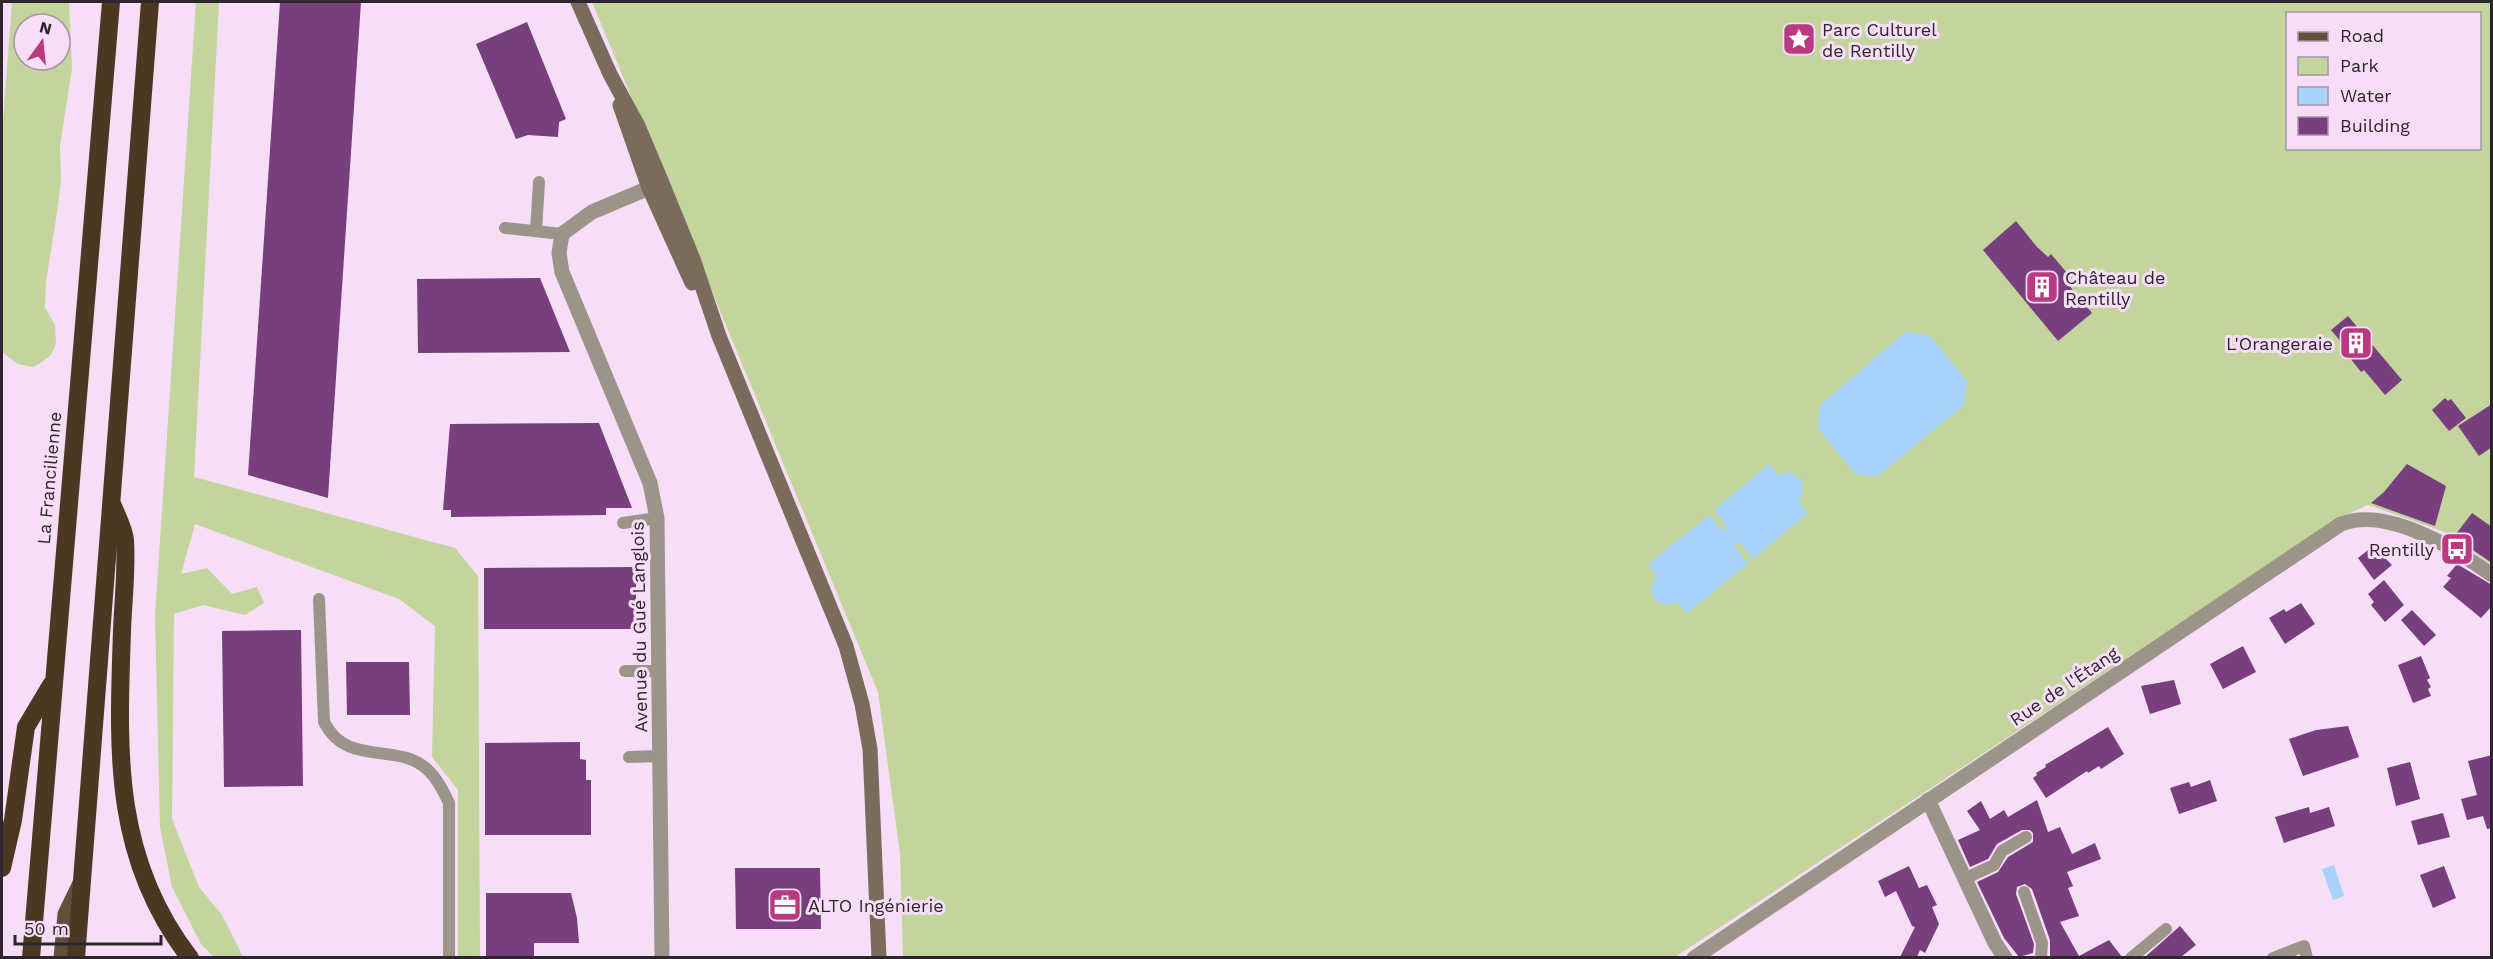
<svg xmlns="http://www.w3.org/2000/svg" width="2493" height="959" viewBox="0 0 2493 959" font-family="'Work Sans',sans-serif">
<rect width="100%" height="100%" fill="#f6def7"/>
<!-- green -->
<g fill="#c3d49c" fill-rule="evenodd">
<path d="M 12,2 L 69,2 L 72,68 L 60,146 L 61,180 L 57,213 L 46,281 L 45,308 L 55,325 L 56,344 L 51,355 L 39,364 L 32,367 L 18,364 L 2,352 L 2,134 ZM 24,24 L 60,24 L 60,60 L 24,60 Z"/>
<path d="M 196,2 L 219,2 L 194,477 L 455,548 L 478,576 L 480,957 L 458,957 L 458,790 L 432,757 L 435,626 L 399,599 L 195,524 L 181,574 L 207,568 L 232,594 L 257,587 L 264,603 L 245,615 L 203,605 L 174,614 L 172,819 L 199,887 L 222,915 L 243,957 L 214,957 L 201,944 L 172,887 L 160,827 L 155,615 Z"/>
<path d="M 592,2 L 2491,2 L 2491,564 L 2442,531 L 2368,505 L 2343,516 L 1675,957 L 903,957 L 900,854 L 878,692 ZM 2288,14 L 2480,14 L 2480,148 L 2288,148 Z"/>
</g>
<!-- water -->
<g fill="#a7d3fa">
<path d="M 1905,332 L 1929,335 L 1967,381 L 1964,405 L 1877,477 L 1855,474 L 1817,427 L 1820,405 Z"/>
<path d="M 1769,464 L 1778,475 L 1787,472 C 1804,477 1806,487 1799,502 L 1808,513 L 1753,559 L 1740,543 L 1734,544 L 1748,564 L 1687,613 L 1678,602 C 1658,611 1643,594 1657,576 L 1648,564 L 1709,515 L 1724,532 L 1726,526 L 1714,510 Z"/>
<path d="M 2334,865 L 2344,896 L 2333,900 L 2322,869 Z"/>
</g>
<!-- building -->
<g fill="#793e7e">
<path d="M 280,2 L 361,2 L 328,498 L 248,475 Z"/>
<path d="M 527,22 L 566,119 L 559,122 L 558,137 L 528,135 L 516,139 L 476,44 Z"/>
<path d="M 2016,221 L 2037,247 L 2048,257 L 2051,254 L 2068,274 L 2065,276 L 2072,289 L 2092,313 L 2058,341 L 1983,250 Z"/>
<path d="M 540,278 L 570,352 L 418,353 L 417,279 Z"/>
<path d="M 2348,316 L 2402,380 L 2385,395 L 2364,370 L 2361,372 L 2350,358 L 2353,356 L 2331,330 Z"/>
<path d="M 2445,398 L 2448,401 L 2451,399 L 2466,418 L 2449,431 L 2432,410 Z"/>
<path d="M 2492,404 L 2492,447 L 2479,456 L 2458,426 Z"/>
<path d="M 599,423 L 632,508 L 606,508 L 606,515 L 451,517 L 451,510 L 443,510 L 450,424 Z"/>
<path d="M 2407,464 L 2446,486 L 2435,526 L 2371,503 L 2384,492 Z"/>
<path d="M 2472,513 L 2492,527 L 2492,563 L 2470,548 L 2472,545 L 2456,534 Z"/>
<path d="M 2373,546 L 2392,565 L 2374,580 L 2358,558 Z"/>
<path d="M 2457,564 L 2492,585 L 2492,606 L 2481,618 L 2443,587 L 2451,578 L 2447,576 Z"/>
<path d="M 636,567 L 636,629 L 484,629 L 484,568 Z"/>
<path d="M 2384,580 L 2404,605 L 2385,622 L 2371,605 L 2374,602 L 2368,594 Z"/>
<path d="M 2301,603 L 2315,624 L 2285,644 L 2269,618 L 2284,609 L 2286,612 Z"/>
<path d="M 2412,610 L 2436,635 L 2424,646 L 2401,620 Z"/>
<path d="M 301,630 L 303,786 L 224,787 L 222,631 Z"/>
<path d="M 2243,646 L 2256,672 L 2223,689 L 2210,664 Z"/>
<path d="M 2421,656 L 2430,678 L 2427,680 L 2431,687 L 2428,689 L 2431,696 L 2413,703 L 2398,665 Z"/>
<path d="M 346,662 L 409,662 L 410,715 L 347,715 Z"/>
<path d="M 2174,680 L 2181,704 L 2150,714 L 2141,686 Z"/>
<path d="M 2348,726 L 2359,757 L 2303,776 L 2289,739 L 2316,730 Z"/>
<path d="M 2108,727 L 2124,754 L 2101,769 L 2099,766 L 2088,773 L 2087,771 L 2046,798 L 2033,778 L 2037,775 L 2036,773 L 2046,767 L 2045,765 Z"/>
<path d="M 580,742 L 580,759 L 586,760 L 586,780 L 591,780 L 591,835 L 485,835 L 485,743 Z"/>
<path d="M 2492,755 L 2492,828 L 2487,829 L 2483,816 L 2467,820 L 2461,799 L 2477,795 L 2468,761 Z"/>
<path d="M 2410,762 L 2420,799 L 2396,806 L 2387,768 Z"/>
<path d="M 2210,780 L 2217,801 L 2179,814 L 2170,788 L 2189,782 L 2191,787 Z"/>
<path d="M 2037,800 L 2048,832 L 2060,827 L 2072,854 L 2095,843 L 2101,859 L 2067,872 L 2073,886 L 2068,888 L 2079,916 L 2060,922 L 2079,956 L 2109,940 L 2122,957 L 2050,957 L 2050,940 L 2032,889 L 2025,884 L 2017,887 L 2016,894 L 2034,944 L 2033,953 L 2019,957 L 2004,938 L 1977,882 L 1998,872 L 2008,857 L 2033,842 L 2033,833 L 2030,830 L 2022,830 L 1997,844 L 1988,859 L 1970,867 L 1958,840 L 1980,830 L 1967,811 L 1981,801 L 1990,819 L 2004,810 L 2008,817 Z"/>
<path d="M 2309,807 L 2310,813 L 2329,807 L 2335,826 L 2284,843 L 2275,817 Z"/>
<path d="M 2443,813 L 2450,837 L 2418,845 L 2411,821 Z"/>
<path d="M 1909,866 L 1919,888 L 1927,885 L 1937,905 L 1932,907 L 1939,924 L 1925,953 L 1920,950 L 1917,957 L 1900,957 L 1915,927 L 1912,926 L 1896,891 L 1885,897 L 1878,881 Z"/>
<path d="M 2444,866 L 2456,898 L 2433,908 L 2420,875 Z"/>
<path d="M 735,868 L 820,868 L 821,929 L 736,929 Z"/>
<path d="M 486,893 L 571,893 L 577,918 L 579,943 L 534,943 L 534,957 L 486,957 Z"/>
<path d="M 2180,926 L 2196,945 L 2181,957 L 2145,957 Z"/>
</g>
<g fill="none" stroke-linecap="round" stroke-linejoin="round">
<!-- service -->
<g stroke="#9d9489" stroke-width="12">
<path d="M 505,228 L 562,234"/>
<path d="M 536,231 L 539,182"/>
<path d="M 623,523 L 657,518"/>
<path d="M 319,599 L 324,722 C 348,769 398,740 429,771 C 438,780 444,792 449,803 L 449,958"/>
<path d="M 625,671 L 660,671"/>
<path d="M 629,757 L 660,756"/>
<path d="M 1964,879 L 1994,865 L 2002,851 L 2026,837"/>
<path d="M 2024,892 L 2042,943 L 2041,958"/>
<path d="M 2131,958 L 2166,929"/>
<path d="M 2273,958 L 2304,946 L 2307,958"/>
</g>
<!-- minor -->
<g stroke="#9d9489" stroke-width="15">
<path d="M 649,188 L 592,212 L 562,234 L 559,253 L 562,272 L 650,483 L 657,518 L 662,958"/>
<path d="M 1928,800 L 1995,943 L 2005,958"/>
<path d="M 1694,958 L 2341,524 C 2387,506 2454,548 2492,575"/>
</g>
<!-- secondary -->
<g stroke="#796c5c" stroke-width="15">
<path d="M 578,2 L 610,74 L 638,126 L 662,183 L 693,259 L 719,336 L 846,646 L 862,704 L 870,749 L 879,958"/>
<path d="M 620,105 L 649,188 L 692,283"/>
</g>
<!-- primary -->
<path stroke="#60503d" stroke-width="15" d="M 61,958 L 65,914 L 80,883"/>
<!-- motorway -->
<g stroke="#4a3823" stroke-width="18">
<path d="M 113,506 C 117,516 124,529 125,540 C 127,570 123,601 122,631 C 118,750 112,857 190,958"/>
<path d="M 2,868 L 13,820 L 26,727 L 51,685"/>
<path d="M 31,958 L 111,2"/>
<path d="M 76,958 L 150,2"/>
</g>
</g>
<!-- icons -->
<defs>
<symbol id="sight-square" viewBox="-11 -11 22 22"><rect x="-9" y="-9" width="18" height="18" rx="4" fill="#bb3981" stroke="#f6def7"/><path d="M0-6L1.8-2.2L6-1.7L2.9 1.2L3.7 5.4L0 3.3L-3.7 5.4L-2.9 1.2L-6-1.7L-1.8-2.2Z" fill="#fff"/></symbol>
<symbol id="building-square" viewBox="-11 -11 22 22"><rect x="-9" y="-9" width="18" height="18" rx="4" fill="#bb3981" stroke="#f6def7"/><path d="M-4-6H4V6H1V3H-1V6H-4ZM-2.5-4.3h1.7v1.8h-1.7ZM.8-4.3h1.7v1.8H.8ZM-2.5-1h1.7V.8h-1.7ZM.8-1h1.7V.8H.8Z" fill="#fff"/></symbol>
<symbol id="bus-square" viewBox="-11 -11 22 22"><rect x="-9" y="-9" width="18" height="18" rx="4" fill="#bb3981" stroke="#f6def7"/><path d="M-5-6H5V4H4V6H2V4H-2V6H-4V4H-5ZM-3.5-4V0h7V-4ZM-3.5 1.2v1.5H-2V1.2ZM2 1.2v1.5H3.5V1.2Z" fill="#fff"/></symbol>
<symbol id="office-square" viewBox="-11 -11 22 22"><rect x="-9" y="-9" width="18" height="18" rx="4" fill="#bb3981" stroke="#f6def7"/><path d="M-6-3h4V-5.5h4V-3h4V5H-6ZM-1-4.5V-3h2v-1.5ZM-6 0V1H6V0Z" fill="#fff"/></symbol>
</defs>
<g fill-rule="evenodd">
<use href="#sight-square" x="1780" y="20" width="38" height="38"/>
<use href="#building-square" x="2023" y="268" width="38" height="38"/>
<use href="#building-square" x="2337" y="324" width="38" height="38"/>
<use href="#bus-square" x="2438" y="530" width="38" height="38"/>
<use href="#office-square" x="766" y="886" width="38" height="38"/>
</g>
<g text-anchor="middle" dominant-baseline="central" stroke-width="6" stroke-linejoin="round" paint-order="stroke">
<!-- poi labels -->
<g font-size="18" fill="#2e252e" stroke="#f6def7" text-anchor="start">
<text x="1822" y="29">Parc Culturel<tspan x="1822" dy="21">de Rentilly</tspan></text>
<text x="2065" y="277">Château de<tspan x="2065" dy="21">Rentilly</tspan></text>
<text x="2333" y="343" text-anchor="end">L'Orangeraie</text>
<text x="2434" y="549" text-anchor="end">Rentilly</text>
<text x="808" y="905">ALTO Ingénierie</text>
</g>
<!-- street labels -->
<g font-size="18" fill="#2e252e" stroke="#f6def7">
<text transform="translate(49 478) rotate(-85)">La Francilienne</text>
<text transform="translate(639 627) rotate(-91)">Avenue du Gué Langlois</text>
<text transform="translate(2064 686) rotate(-34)">Rue de l'Étang</text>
</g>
</g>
<!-- border -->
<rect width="2493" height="959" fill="none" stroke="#2e252e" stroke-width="6"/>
<!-- legend -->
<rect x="2286" y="12" width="195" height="138" fill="#f6def7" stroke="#a694a7" stroke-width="1.5"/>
<rect x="2298" y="32" width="30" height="9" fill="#60503d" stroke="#a694a7" stroke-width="1.5"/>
<text x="2340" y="42" font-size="18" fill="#2e252e">Road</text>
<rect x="2298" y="57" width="30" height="18" fill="#c3d49c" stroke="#a694a7" stroke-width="1.5"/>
<text x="2340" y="72" font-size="18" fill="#2e252e">Park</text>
<rect x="2298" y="87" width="30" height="18" fill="#a7d3fa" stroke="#a694a7" stroke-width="1.5"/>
<text x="2340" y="102" font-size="18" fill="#2e252e">Water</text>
<rect x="2298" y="117" width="30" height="18" fill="#793e7e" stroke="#a694a7" stroke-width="1.5"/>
<text x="2340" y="132" font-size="18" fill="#2e252e">Building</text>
<!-- north arrow -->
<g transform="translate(42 42) rotate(15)"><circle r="28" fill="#f6def7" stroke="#a694a7" stroke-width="1.5"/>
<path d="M0-4.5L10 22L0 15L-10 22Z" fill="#bb3981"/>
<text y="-9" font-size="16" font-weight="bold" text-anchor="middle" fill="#2e252e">N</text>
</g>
<!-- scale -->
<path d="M15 935v9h146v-9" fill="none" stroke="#2e252e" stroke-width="3"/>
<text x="24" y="935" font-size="18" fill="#2e252e" stroke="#f6def7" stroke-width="4.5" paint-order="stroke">50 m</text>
</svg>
